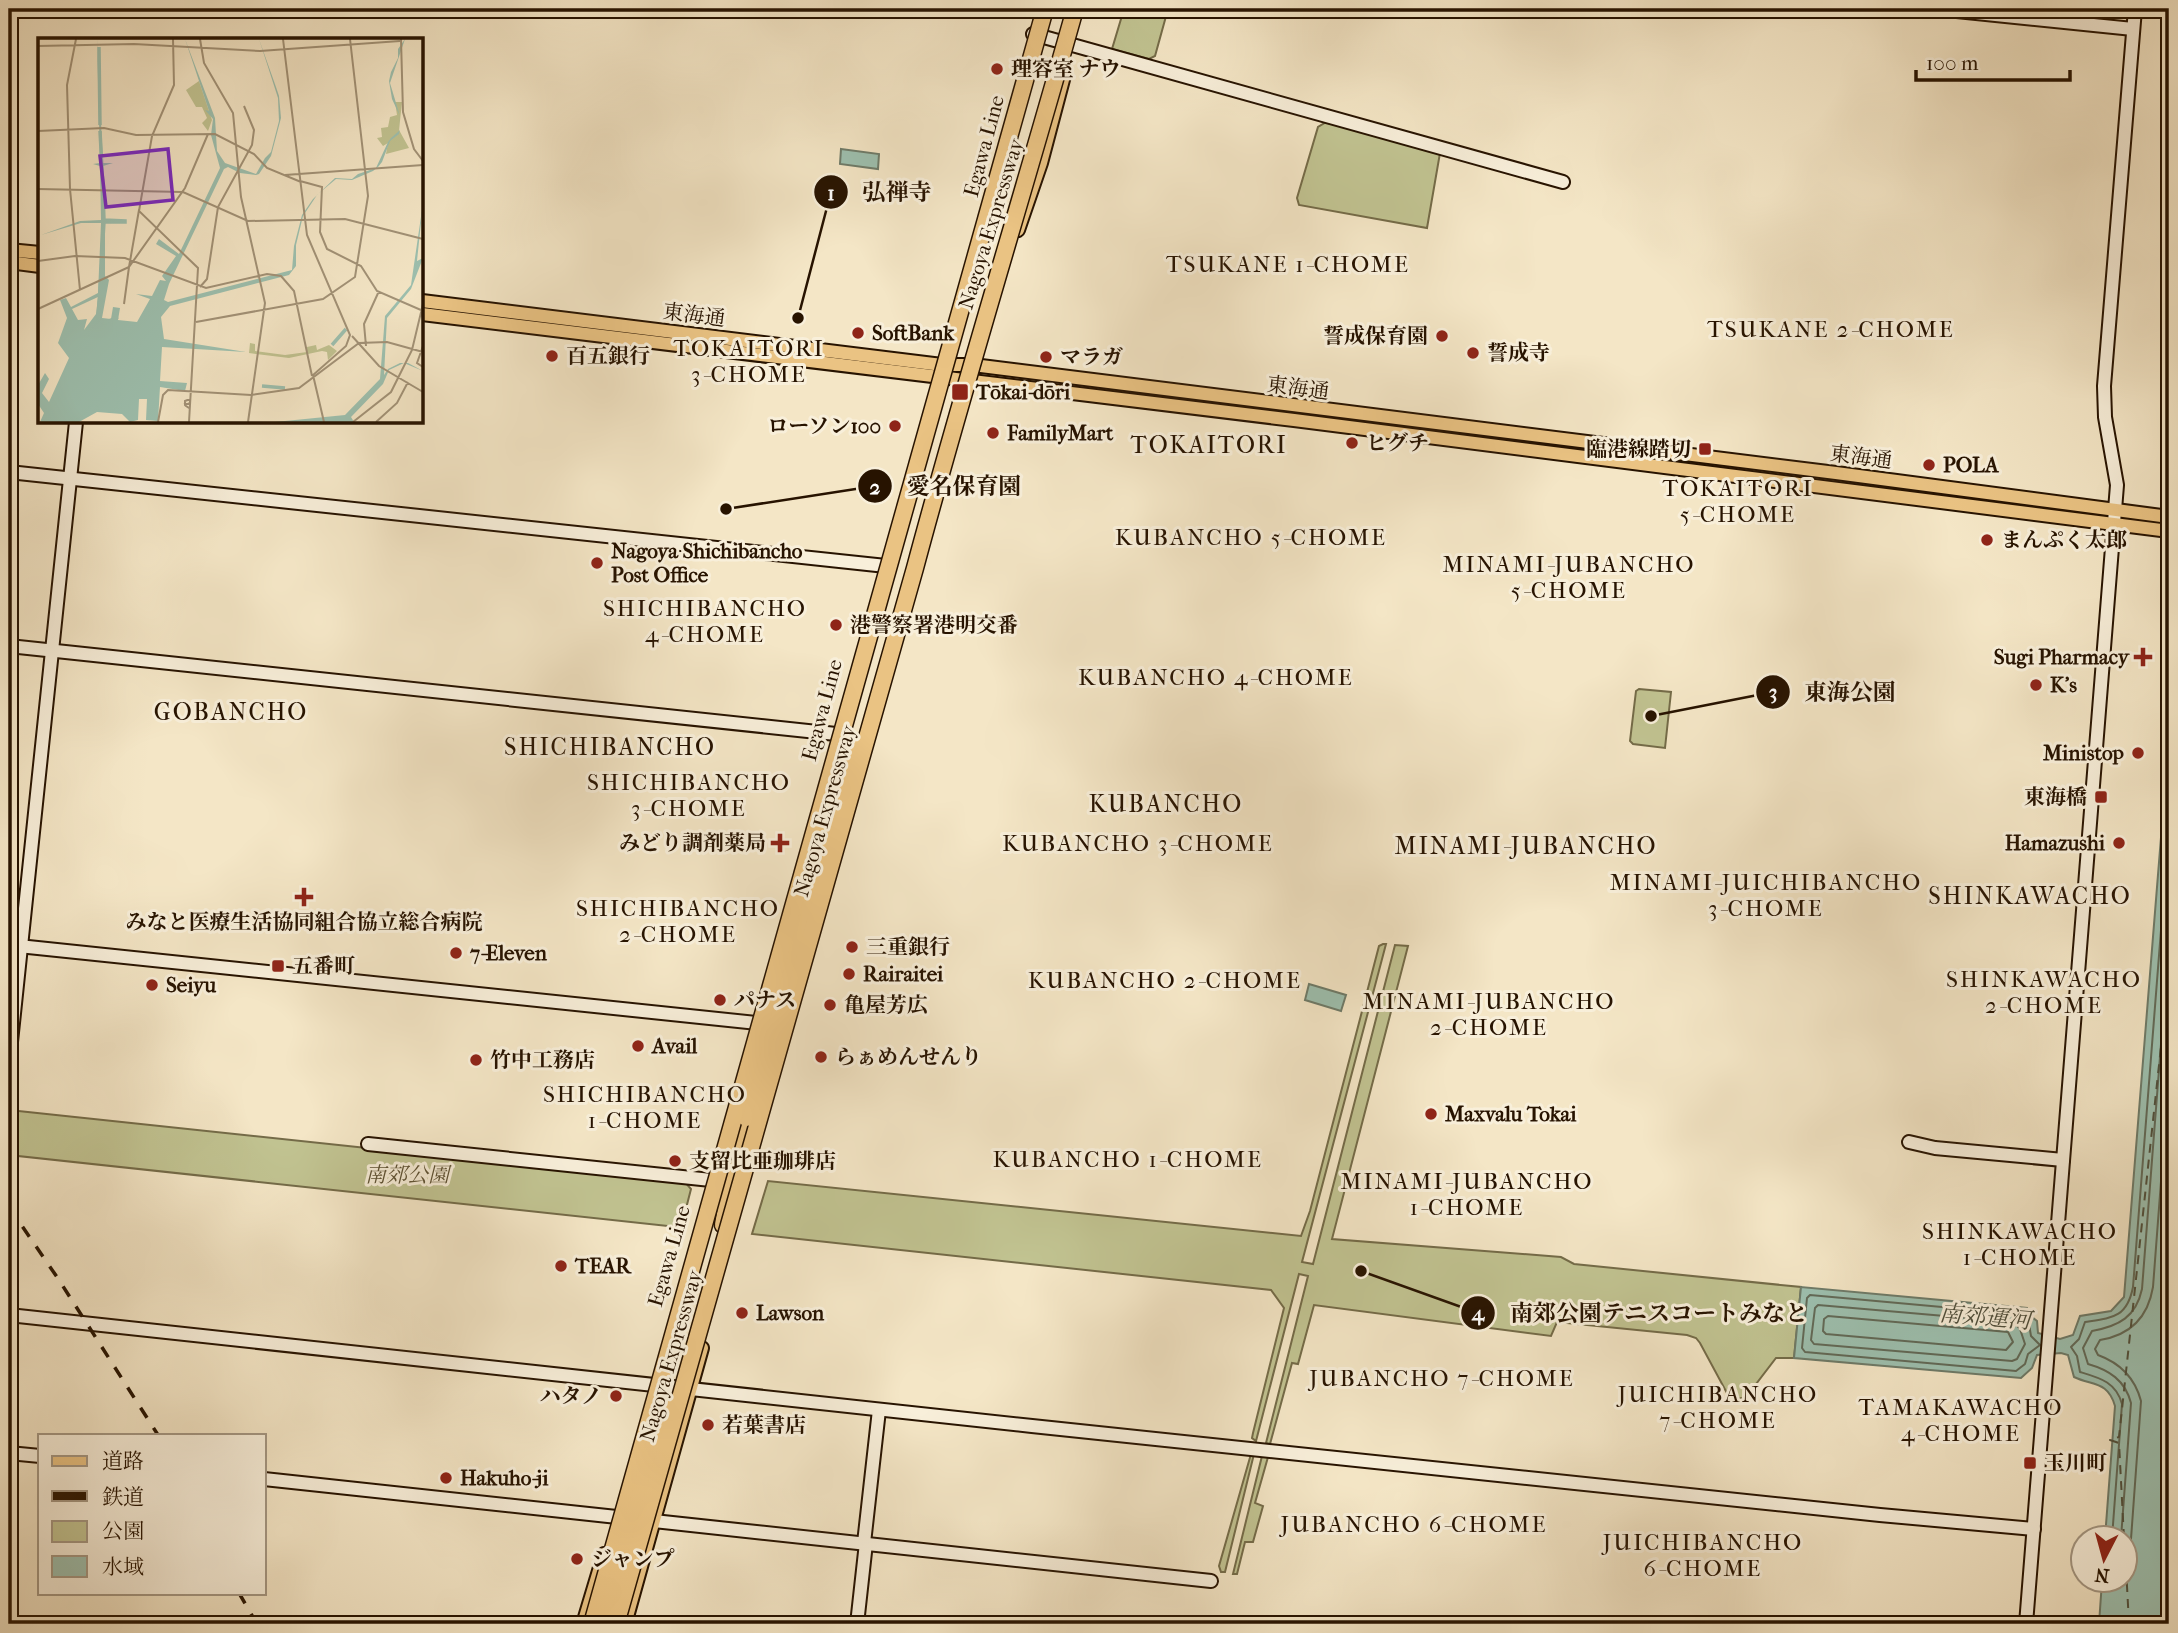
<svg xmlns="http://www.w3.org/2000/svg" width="2178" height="1633" viewBox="0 0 2178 1633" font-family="'IM FELL French Canon','Noto Serif JP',serif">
<rect width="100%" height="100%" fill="#f4e6c6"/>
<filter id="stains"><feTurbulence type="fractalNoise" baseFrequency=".00286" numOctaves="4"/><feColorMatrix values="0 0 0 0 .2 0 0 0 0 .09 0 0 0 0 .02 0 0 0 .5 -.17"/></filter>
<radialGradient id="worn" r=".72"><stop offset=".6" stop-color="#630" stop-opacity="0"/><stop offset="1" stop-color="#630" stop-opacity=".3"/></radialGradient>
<!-- green -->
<g fill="#c1c391" stroke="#746b48" stroke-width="2">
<path d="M 1124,9 L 1168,9 L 1155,56 L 1149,59 L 1112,49 Z"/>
<path d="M 1328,121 L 1440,153 L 1427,228 L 1299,205 L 1297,198 L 1318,127 Z"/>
<path d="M 1639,689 L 1671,692 L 1665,748 L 1633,744 L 1630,741 L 1636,691 Z"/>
<path d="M 1383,944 L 1386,944 L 1302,1262 L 1313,1264 L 1395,945 L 1408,946 L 1332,1239 L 1561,1257 L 1574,1264 L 1801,1287 L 1794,1358 L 1776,1358 L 1746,1397 L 1737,1399 L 1728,1395 L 1700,1343 L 1696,1338 L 1687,1335 L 1557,1322 L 1551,1336 L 1314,1305 L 1298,1364 L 1292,1363 L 1270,1444 L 1266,1443 L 1308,1276 L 1299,1274 L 1256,1441 L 1252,1438 L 1253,1433 L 1284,1308 L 1271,1290 L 752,1234 L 768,1181 L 1301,1236 L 1310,1211 L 1379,946 Z"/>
<path d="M 9,1110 L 685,1182 L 691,1189 L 682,1224 L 677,1227 L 9,1155 Z"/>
<path d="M 1251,1454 L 1254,1454 L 1225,1572 L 1221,1572 L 1219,1566 Z"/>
<path d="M 1262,1456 L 1268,1457 L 1255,1503 L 1263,1506 L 1253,1542 L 1245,1542 L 1237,1574 L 1233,1574 Z"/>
</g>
<!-- water -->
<g fill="#9dc0af" stroke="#6e7b69" stroke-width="2">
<path d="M 841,149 L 879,154 L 878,169 L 840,164 Z"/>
<path d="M 2169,738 L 2169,1624 L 2099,1624 L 2102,1581 L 2126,1580 L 2126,1538 L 2105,1538 L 2115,1406 C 2108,1381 2093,1386 2074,1377 L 2068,1355 L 2061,1353 L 2037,1355 L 2032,1368 L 2021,1378 L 1794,1358 L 1801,1287 L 2027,1308 L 2028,1314 L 2037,1321 L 2038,1333 L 2060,1339 L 2073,1335 L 2080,1316 L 2111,1311 L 2124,1297 Z"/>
<path d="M 1309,984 L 1346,995 L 1341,1011 L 1305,1000 Z"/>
</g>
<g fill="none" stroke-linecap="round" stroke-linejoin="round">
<!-- shore -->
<g stroke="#626a58" stroke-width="2">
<path d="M 1810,1295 L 2019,1314 L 2029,1324 L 2031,1336 L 2040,1345 L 2028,1354 L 2025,1364 L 2016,1371 L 1805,1352 L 1802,1348 L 1807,1298 Z"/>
<path d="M 1818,1305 L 2014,1322 L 2020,1329 L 2025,1344 L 2017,1359 L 2012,1361 L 1814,1344 L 1811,1340 L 1815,1308 Z"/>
<path d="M 1828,1316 L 2008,1332 L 2013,1342 L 2006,1350 L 1826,1334 L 1823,1331 L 1824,1319 Z"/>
<path d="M 2112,1538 L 2122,1404 C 2116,1382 2100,1378 2080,1372 L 2077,1356 L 2071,1347 L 2079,1339 L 2085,1322 C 2112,1318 2127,1318 2133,1287 L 2169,828"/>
<path d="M 2121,1538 L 2131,1403 C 2125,1380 2109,1370 2088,1364 L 2083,1348 L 2092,1331 C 2119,1326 2136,1317 2142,1289 L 2169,941"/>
<path d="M 2126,1554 L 2131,1539 L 2141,1401 C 2135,1378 2120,1363 2098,1355 L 2095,1349 L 2100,1340 C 2131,1335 2148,1317 2153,1287 L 2169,1076"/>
</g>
<!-- ferry -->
<g stroke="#50503d" stroke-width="2" stroke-dasharray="9 7" stroke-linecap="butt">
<path d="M 2124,1538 L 2119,1443 L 2110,1440 L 2119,1437 L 2169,972"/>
<path d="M 2126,1567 L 2129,1624"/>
</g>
<defs>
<g id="secondary">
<path d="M 1937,9 L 2133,29"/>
<path d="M 1033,34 L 1563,182"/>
<path d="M 9,472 L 886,566"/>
<path d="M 9,646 L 836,734"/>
<path d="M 9,945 L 767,1024"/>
<path d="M 9,1061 L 76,422"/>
<path d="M 1909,1142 L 1935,1148 L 2063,1160"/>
<path d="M 368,1144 L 711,1180"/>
<path d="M 9,1315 L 1032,1426 L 1880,1515 L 2034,1529"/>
<path d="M 9,1453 L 40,1456"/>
<path d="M 264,1479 L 1211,1581"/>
<path d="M 864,1543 L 879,1410"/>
<path d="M 857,1624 L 866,1543"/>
<path d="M 2026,1624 L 2117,485 L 2105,417 L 2104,386 L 2135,9"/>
</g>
<g id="primary">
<path d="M 1018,230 L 1041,163 L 1064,76"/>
<path d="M 9,250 L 40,253"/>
<path d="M 9,262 L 40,266"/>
<path d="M 422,301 L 942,365 L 973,365 L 1836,473 L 2169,517"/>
<path d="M 422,314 L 1294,420 L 2169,531"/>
<path d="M 583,1624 L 604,1554"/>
<path d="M 625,1624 L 702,1348"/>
</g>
<path id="highway" d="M 723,1225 L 734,1163 L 746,1118"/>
</defs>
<!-- secondary casing -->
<use href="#secondary" stroke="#271300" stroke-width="16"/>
<!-- primary casing -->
<use href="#primary" stroke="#271300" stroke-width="16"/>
<!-- highway casing -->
<use href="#highway" stroke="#271300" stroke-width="19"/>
<!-- secondary -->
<use href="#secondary" stroke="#f8efda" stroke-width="12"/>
<!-- primary -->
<use href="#primary" stroke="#eac383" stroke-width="12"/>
<!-- highway -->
<use href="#highway" stroke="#eac383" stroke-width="16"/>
<!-- rail -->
<g stroke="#271300" stroke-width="3.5" stroke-dasharray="12 12" stroke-linecap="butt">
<path d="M 9,1207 L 59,1280 L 158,1435"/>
<path d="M 239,1593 L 257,1624"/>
</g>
<defs>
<g id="highway-bridge">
<path d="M 746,1118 L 843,778 L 856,743"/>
<path d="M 592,1624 L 1045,9"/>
<path d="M 604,1624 L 666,1400"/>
<path d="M 616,1624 L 915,568 C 965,381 1023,195 1075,9"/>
</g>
</defs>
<!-- highway-bridge casing -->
<use href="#highway-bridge" stroke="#271300" stroke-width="19" stroke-linecap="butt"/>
<!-- highway-bridge -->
<use href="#highway-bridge" stroke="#eac383" stroke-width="16"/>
</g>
<!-- markers -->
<g fill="#8f2418" stroke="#f8efda" stroke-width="2.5">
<circle cx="997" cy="69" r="7"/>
<circle cx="858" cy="333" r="7"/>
<circle cx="1442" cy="336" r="7"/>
<circle cx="1473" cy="353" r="7"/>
<circle cx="552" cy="356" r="7"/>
<circle cx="1046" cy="357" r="7"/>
<rect x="951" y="383" width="18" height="18" rx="3.5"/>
<circle cx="895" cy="426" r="7"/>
<circle cx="993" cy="433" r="7"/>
<circle cx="1352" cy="443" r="7"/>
<rect x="1698" y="442" width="14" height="14" rx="3.5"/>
<circle cx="1929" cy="465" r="7"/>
<circle cx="1987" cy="540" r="7"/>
<circle cx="597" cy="563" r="7"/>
<circle cx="836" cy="625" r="7"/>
<path d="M2139.5 646.5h7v7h7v7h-7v7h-7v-7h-7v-7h7z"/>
<circle cx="2036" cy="685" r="7"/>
<circle cx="2138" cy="753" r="7"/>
<rect x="2094" y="790" width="14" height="14" rx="3.5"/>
<path d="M776.5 832.5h7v7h7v7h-7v7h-7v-7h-7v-7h7z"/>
<circle cx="2119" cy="843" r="7"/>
<path d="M300.5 886.5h7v7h7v7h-7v7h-7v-7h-7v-7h7z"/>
<circle cx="852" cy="947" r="7"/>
<circle cx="456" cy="953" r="7"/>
<rect x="271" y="959" width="14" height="14" rx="3.5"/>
<circle cx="849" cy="974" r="7"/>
<circle cx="152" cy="985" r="7"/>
<circle cx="720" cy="1000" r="7"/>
<circle cx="830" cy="1005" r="7"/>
<circle cx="638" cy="1046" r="7"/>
<circle cx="821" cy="1057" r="7"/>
<circle cx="476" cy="1060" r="7"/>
<circle cx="1431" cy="1114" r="7"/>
<circle cx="675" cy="1161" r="7"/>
<circle cx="561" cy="1266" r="7"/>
<circle cx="742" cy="1313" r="7"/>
<circle cx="616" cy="1396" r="7"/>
<circle cx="708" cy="1425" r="7"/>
<rect x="2023" y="1456" width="14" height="14" rx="3.5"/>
<circle cx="446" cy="1478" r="7"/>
<circle cx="577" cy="1559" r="7"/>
</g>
<g text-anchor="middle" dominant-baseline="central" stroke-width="6" stroke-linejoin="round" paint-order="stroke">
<!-- poi labels -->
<g font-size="21" font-weight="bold" fill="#271300" stroke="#f8efda" text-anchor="start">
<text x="1011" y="69">理容室 ナウ</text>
<text x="872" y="333">SoftBank</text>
<text x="1428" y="336" text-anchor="end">誓成保育園</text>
<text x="1487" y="353">誓成寺</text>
<text x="566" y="356">百五銀行</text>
<text x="1060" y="357">マラガ</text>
<text x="976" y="392">Tōkai-dōri</text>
<text x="881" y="426" text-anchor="end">ローソン100</text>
<text x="1007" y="433">FamilyMart</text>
<text x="1366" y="443">ヒグチ</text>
<text x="1691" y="449" text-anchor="end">臨港線踏切</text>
<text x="1943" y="465">POLA</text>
<text x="2001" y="540">まんぷく太郎</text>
<text x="611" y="551">Nagoya Shichibancho<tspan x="611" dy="24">Post Office</tspan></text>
<text x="850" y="625">港警察署港明交番</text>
<text x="2129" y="657" text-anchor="end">Sugi Pharmacy</text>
<text x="2050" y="685">K's</text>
<text x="2124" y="753" text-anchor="end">Ministop</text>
<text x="2087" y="797" text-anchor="end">東海橋</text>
<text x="766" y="843" text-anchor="end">みどり調剤薬局</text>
<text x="2105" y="843" text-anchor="end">Hamazushi</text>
<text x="304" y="922" text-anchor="middle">みなと医療生活協同組合協立総合病院</text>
<text x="866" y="947">三重銀行</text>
<text x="470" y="953">7-Eleven</text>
<text x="292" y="966">五番町</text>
<text x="863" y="974">Rairaitei</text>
<text x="166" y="985">Seiyu</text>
<text x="734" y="1000">パナス</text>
<text x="844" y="1005">亀屋芳広</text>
<text x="652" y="1046">Avail</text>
<text x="835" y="1057">らぁめんせんり</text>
<text x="490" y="1060">竹中工務店</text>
<text x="1445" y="1114">Maxvalu Tokai</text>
<text x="689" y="1161">支留比亜珈琲店</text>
<text x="575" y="1266">TEAR</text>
<text x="756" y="1313">Lawson</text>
<text x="602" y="1396" text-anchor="end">ハタノ</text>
<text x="722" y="1425">若葉書店</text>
<text x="2044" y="1463">玉川町</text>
<text x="460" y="1478">Hakuho-ji</text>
<text x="591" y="1559">ジャンプ</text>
</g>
<!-- street labels -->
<g font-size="21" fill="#271300" stroke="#f8efda">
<text transform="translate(984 146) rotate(-75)">Egawa Line</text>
<text transform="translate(991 224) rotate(-73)">Nagoya Expressway</text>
<text transform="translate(694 315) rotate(7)">東海通</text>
<text transform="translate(1298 388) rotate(7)">東海通</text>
<text transform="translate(1861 457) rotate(7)">東海通</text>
<text transform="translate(822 710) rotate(-75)">Egawa Line</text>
<text transform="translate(825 811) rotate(-74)">Nagoya Expressway</text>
<text transform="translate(669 1256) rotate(-74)">Egawa Line</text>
<text transform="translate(671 1356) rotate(-74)">Nagoya Expressway</text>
</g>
<!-- park labels -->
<g font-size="21" font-style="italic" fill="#5d5133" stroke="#f8efda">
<text x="407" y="1175">南郊公園</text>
</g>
<!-- neighbourhood labels -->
<g font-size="23" letter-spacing="2" fill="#271300" stroke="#f8efda">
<text x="1288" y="264">TSUKANE 1-CHOME</text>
<text x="1831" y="329">TSUKANE 2-CHOME</text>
<text x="749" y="348">TOKAITORI<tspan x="749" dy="26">3-CHOME</tspan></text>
<text x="1738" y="488">TOKAITORI<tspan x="1738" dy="26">5-CHOME</tspan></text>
<text x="1251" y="537">KUBANCHO 5-CHOME</text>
<text x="1569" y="564">MINAMI-JUBANCHO<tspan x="1569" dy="26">5-CHOME</tspan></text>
<text x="705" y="608">SHICHIBANCHO<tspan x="705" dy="26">4-CHOME</tspan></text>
<text x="1216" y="677">KUBANCHO 4-CHOME</text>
<text x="689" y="782">SHICHIBANCHO<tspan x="689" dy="26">3-CHOME</tspan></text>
<text x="1138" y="843">KUBANCHO 3-CHOME</text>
<text x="1766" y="882">MINAMI-JUICHIBANCHO<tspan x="1766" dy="26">3-CHOME</tspan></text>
<text x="678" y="908">SHICHIBANCHO<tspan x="678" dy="26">2-CHOME</tspan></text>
<text x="2044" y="979">SHINKAWACHO<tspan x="2044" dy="26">2-CHOME</tspan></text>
<text x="1165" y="980">KUBANCHO 2-CHOME</text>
<text x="1489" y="1001">MINAMI-JUBANCHO<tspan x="1489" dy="26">2-CHOME</tspan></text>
<text x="645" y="1094">SHICHIBANCHO<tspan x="645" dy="26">1-CHOME</tspan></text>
<text x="1128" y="1159">KUBANCHO 1-CHOME</text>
<text x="1467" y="1181">MINAMI-JUBANCHO<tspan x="1467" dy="26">1-CHOME</tspan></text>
<text x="2020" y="1231">SHINKAWACHO<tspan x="2020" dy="26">1-CHOME</tspan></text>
<text x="1442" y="1378">JUBANCHO 7-CHOME</text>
<text x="1718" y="1394">JUICHIBANCHO<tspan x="1718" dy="26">7-CHOME</tspan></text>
<text x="1961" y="1407">TAMAKAWACHO<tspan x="1961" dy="26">4-CHOME</tspan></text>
<text x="1414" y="1524">JUBANCHO 6-CHOME</text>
<text x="1703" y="1542">JUICHIBANCHO<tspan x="1703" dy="26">6-CHOME</tspan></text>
</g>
<!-- water labels -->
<g font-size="23" font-style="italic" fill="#50503d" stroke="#f8efda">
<text transform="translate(1985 1317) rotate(5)">南郊運河</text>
</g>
<!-- quarter labels -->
<g font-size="24" letter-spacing="2" fill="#271300" stroke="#f8efda">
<text x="1209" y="445">TOKAITORI</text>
<text x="231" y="712">GOBANCHO</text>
<text x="610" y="747">SHICHIBANCHO</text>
<text x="1166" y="804">KUBANCHO</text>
<text x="1526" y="846">MINAMI-JUBANCHO</text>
<text x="2030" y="896">SHINKAWACHO</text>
</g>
</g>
<!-- overview -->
<g transform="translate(38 38)">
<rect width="385" height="385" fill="#f4e6c6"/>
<path d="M 161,43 L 174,82 L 170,93 L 164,85 L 169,80 L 164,69 L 158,69 L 148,52 ZM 357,64 L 364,64 L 361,92 L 371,110 L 348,116 L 350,105 L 345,108 L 339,100 L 344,99 L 343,90 L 350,89 L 352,79 L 359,77 ZM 212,305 L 217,306 L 217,313 L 247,317 L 269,314 L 269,309 L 278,307 L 279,312 L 291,307 L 299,313 L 290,322 L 289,314 L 284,313 L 251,320 L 211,315 Z" fill="#c1c391"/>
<path d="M 59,1 L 65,125 L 75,125 L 65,128 L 67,181 L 89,183 L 67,185 L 67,238 L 71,242 L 64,280 L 73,281 L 75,269 L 82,270 L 80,282 L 99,284 L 112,261 L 98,256 L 114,258 L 122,242 L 128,243 L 124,238 L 138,218 L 118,206 L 121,201 L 141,216 L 182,130 L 173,97 L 175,81 L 167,72 L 171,73 L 147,1 L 177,80 L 179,113 L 187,125 L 218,136 L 227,120 L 233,114 L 241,83 L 240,60 L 221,1 L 238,49 L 241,58 L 243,80 L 233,118 L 221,136 L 218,137 L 202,135 L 190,129 L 186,131 L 131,246 L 126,262 L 130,264 L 254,232 L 256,208 L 264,177 L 275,161 L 297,140 L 314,141 L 320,136 L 338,130 L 350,104 L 353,100 L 362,92 L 361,76 L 354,61 L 351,43 L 353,34 L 360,20 L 360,11 L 367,1 L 352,45 L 361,75 L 362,91 L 361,96 L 352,103 L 344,124 L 340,129 L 335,133 L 314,142 L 298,141 L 279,157 L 265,178 L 258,207 L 258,228 L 251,237 L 132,268 L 123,279 L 126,301 L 208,314 L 124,309 L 122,343 L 149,345 L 147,353 L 122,349 L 120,383 L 108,382 L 109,361 L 101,361 L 100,382 L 92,384 L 84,376 L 59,374 L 41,384 L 2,384 L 6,375 L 0,366 L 0,347 L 7,335 L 11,341 L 4,355 L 11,364 L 31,320 L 20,305 L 29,280 L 22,262 L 28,260 L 33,269 L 60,255 L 63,185 L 43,185 L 3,197 L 42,183 L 63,182 L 62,128 L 55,126 L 62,125 ZM 60,259 L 58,276 L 46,292 L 49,281 L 40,282 L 34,271 ZM 385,165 L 379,223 L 385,220 L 373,251 L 349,280 L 346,337 L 350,331 L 362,325 L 370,325 L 385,333 L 366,325 L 351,332 L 345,346 L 313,379 L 316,384 L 237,384 L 307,377 L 342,341 L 347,278 L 373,247 Z" fill="#9dc0af" fill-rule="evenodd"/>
<path fill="none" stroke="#9dc0af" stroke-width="3.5" d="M 61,9 L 62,87M 62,93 L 65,150M 64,216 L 66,184 L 87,184 L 87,183 L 66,182 L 65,155M 64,222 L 60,280 L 66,285 L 80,279M 294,307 L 308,291M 224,348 L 247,350M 30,384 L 54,369 L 82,373 L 76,283"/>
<path fill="none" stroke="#a29277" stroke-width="2" d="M 38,1 L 29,47 L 32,151 L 42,252M 135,1 L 136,47 L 114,98 L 101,173 L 160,230 L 151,384M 162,1 L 166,25 L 195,75 L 203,159 L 227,265 L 210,384M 245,1 L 269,197 L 312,297 L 308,308 L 275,337 L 286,384M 363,1 L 365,74 L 376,111 L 385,123M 0,8 L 96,6 L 222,13 L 362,3M 0,93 L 66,90 L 98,97 L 177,96 L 216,116 L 229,130 L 263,144M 247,137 L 385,127M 262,143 L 284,149 L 282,194 L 289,211 L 323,228 L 339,253 L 383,272 L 385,282M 0,151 L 145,154 L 210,183 L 307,181 L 385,201M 0,223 L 37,218 L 87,220 L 168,250 L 229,236 L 243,238 L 256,253 L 274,338M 162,249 L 169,241 L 180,169 L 214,107 L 216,92 L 206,68M 86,266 L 91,229 L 147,150 L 170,96M 0,271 L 91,229 L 101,172M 158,284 L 285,261 L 317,239 L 330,158 L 312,1M 314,298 L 341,328 L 385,354M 328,308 L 326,286 L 341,253M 385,308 L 379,325 L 385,329M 146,365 L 149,366 L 150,366 L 152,365 L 152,361 L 147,363 L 147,367 L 148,368 L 151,370M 120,384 L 125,357 L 130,352 L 213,357 L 261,350 L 321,305 L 349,304 L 385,314M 315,384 L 353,354 L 374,312 L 385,266M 338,384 L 359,365 L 370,344"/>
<path fill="#7b2cbf" fill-opacity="0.15" stroke="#7b2cbf" stroke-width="3.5" d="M 130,111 L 135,162 L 68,169 L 62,118 Z"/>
<rect width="385" height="385" fill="none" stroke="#271300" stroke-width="3.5"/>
</g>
<!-- callouts -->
<path fill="none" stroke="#271300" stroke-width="2.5" d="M798 318L831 192M726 509L875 486M1651 716L1773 692M1361 1271L1478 1313"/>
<g fill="#271300" stroke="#f8efda" stroke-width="2.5">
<circle cx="798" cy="318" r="7"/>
<circle cx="726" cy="509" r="7"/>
<circle cx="1651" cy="716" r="7"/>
<circle cx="1361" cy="1271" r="7"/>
<circle cx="831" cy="192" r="18"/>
<circle cx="875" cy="486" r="18"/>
<circle cx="1773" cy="692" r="18"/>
<circle cx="1478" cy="1313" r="18"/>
</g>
<g font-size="21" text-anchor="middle" font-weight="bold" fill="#fff">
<text x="831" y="200">1</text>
<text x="875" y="494">2</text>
<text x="1773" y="699">3</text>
<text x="1478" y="1320">4</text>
</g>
<g font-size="23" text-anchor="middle" font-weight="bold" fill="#271300" stroke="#f8efda" stroke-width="6" stroke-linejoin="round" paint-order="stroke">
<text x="897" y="200">弘禅寺</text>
<text x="964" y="494">愛名保育園</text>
<text x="1850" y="700">東海公園</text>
<text x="1659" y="1321">南郊公園テニスコートみなと</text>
</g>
<!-- margin -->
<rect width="2178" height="1633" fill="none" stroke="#f4e6c6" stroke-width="35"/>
<rect x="10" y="10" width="2157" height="1612" fill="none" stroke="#271300" stroke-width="3.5"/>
<rect x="18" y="18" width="2143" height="1598" fill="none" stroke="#271300" stroke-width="2"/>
<!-- legend -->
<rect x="38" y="1434" width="228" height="161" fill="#f8efda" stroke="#a49783" stroke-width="2"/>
<rect x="52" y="1456" width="35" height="10" fill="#eac383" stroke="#a49783" stroke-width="2"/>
<text x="102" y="1468" font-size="21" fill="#271300">道路</text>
<rect x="52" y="1491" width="35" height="10" fill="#271300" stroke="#a49783" stroke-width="2"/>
<text x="102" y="1504" font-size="21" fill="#271300">鉄道</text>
<rect x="52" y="1521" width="35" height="21" fill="#c1c391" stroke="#a49783" stroke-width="2"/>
<text x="102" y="1538" font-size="21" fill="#271300">公園</text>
<rect x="52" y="1556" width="35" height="21" fill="#9dc0af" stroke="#a49783" stroke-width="2"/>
<text x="102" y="1574" font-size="21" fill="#271300">水域</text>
<!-- north arrow -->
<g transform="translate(2104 1559) rotate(186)"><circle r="33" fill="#f8efda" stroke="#a49783" stroke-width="2"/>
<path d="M0-5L12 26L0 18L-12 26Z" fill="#8f2418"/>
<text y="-10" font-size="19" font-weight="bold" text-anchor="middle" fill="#271300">N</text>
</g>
<!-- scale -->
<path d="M1916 70v10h154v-10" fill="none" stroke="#271300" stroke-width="3.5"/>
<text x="1926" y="70" font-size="21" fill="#271300" stroke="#f8efda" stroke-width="5" paint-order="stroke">100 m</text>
<rect width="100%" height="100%" filter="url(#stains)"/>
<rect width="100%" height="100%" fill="url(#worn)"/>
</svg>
